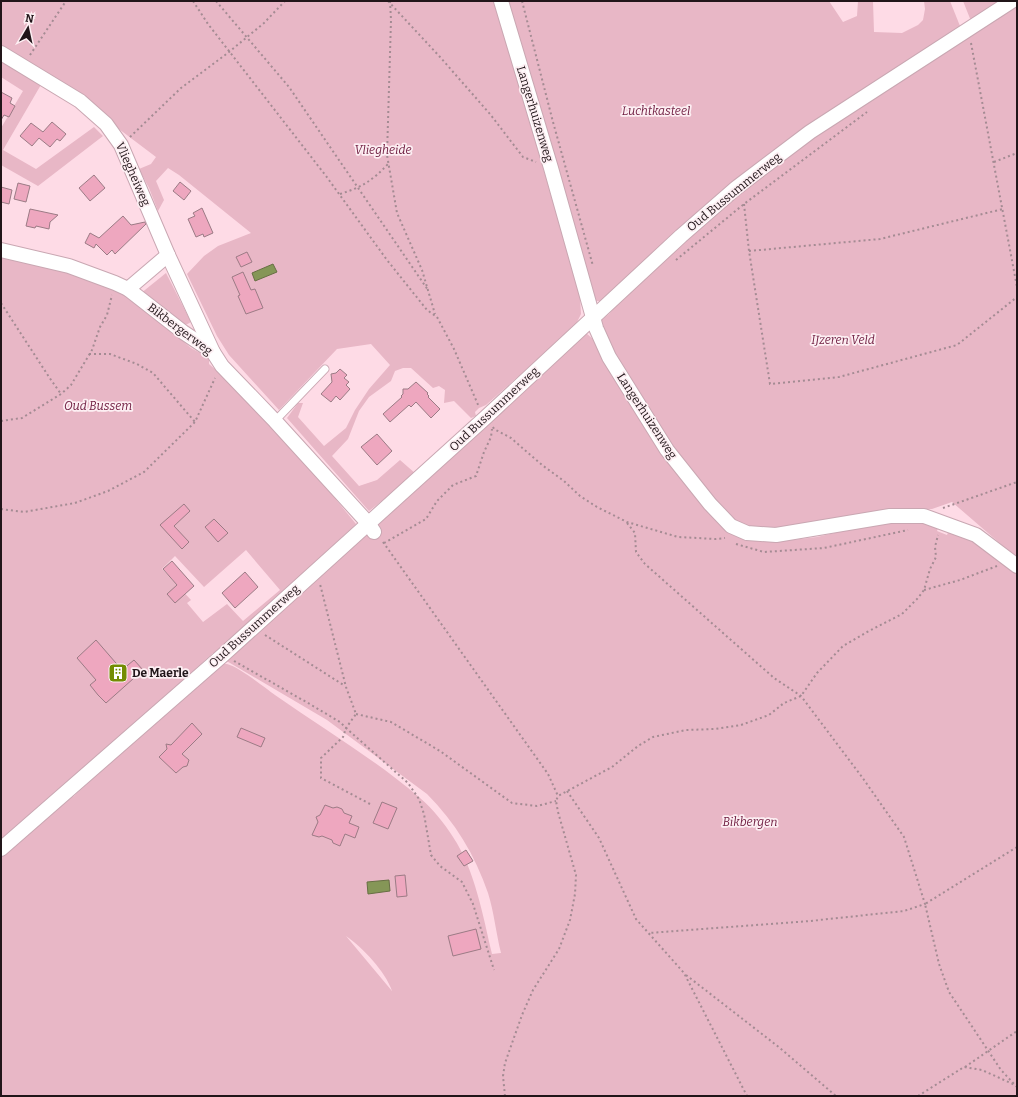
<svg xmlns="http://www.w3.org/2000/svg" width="1018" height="1097" viewBox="0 0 1018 1097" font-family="Bitter,serif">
<rect width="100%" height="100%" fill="#fedbe6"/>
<!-- green -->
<g fill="#e8b7c6" fill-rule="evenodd">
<path d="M 1,1 L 495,1 L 580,296 L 581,314 L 575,326 L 486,405 L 479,408 L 475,412 L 476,416 L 471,418 L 454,401 L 444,403 L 445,390 L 439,386 L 433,388 L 411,368 L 403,368 L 395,371 L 391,381 L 369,397 L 359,411 L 348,439 L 332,456 L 359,486 L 377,480 L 400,460 L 416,474 L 369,511 L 287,418 L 298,403 L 303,403 L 298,417 L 324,446 L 346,428 L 355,410 L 369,389 L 390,365 L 371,344 L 337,349 L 279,410 L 229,355 L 217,336 L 187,274 L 204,256 L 218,246 L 251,233 L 179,175 L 168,168 L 156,181 L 164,200 L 158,211 L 149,188 L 139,169 L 151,164 L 156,157 L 103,117 L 1,48 Z"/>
<path d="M 508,1 L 829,1 L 843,22 L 857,16 L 858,1 L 873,1 L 874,32 L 902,33 L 918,25 L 923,20 L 925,9 L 924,1 L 950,1 L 960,26 L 908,62 L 602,301 L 595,301 Z"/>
<path d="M 963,1 L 1010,1 L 973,26 Z"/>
<path d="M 1017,4 L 1017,558 L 952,502 L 932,509 L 886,511 L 775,530 L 740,525 L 727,513 L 692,472 L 637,401 L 599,322 L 609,314 L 633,285 L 721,205 L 812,135 Z"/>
<path d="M 1,59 L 42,83 L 3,150 L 36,169 L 94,127 L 103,136 L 38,186 L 1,165 L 1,128 L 23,91 L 1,77 Z"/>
<path d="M 1,254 L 92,278 L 129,296 L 191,348 L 209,358 L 209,364 L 231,383 L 293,447 L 356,524 L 319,559 L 522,393 L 586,333 L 594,340 L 729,531 L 760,542 L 775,542 L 817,537 L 887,521 L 927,522 L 939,526 L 937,531 L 947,535 L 949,530 L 958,531 L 1008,565 L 1017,574 L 1017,1096 L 1,1096 L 1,850 L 35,820 L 74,796 L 139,736 L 221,664 C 222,664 225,664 227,664 C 239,667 264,687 275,695 C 323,729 375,759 420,798 C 433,809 444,823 453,837 C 475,870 483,916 492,954 L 501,953 C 496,933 494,912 488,893 C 475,855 455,822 427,794 L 327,720 L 213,653 L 67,785 L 1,843 ZM 246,550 L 280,590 L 243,621 L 227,604 L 203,622 L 187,603 L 191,600 L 162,569 L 175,556 L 204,587 ZM 346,936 C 362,947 386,972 392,991 Z"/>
<path d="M 166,273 L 191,322 L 184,326 L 140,294 Z"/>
</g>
<!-- water -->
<g fill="#859657" stroke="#676f44">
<path d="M 273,264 L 277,272 L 255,281 L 252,273 Z"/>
<path d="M 389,880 L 390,891 L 368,894 L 367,882 Z"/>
</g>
<!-- building -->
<g fill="#eea7bf" stroke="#9b7b85">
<path d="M 1,92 L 12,98 L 10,103 L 15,106 L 9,117 L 4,115 L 1,120 Z"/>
<path d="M 52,122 L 66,134 L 60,141 L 57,139 L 50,147 L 39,138 L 32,146 L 20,136 L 31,123 L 43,132 Z"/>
<path d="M 94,175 L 105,188 L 90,201 L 79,188 Z"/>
<path d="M 180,182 L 191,191 L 184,200 L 173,191 Z"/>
<path d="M 18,183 L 30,186 L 26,202 L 14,199 Z"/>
<path d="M 1,187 L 12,190 L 9,204 L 1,202 Z"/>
<path d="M 202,208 L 213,233 L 204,237 L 203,234 L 196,237 L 188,219 L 195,216 L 193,213 Z"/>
<path d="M 30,209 L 58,215 L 50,222 L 49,229 L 36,226 L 35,228 L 26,226 Z"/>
<path d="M 123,216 L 131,225 L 145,222 L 146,224 L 115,254 L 112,250 L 107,255 L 96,244 L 94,248 L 85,243 L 90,233 L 99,238 Z"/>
<path d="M 247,252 L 252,262 L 241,267 L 236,257 Z"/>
<path d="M 243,272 L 251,290 L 255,289 L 263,308 L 246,314 L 238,296 L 240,295 L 232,277 Z"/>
<path d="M 340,369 L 347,375 L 344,378 L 349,382 L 346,385 L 350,389 L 340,400 L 336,396 L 331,402 L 321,394 L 332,382 L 331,374 L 336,373 Z"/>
<path d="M 416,382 L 428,393 L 427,394 L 429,396 L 428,397 L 440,409 L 431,418 L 416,402 L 411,407 L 409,405 L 390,422 L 383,414 L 402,397 L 401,396 L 403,394 L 403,389 L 408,389 Z"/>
<path d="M 377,434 L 392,451 L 377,465 L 361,447 Z"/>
<path d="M 184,504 L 190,511 L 174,526 L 189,542 L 182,549 L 160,525 Z"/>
<path d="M 214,519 L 228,533 L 218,542 L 205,527 Z"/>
<path d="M 172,561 L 194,586 L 175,603 L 167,594 L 177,585 L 163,569 Z"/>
<path d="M 245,572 L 258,587 L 235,608 L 222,593 Z"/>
<path d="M 96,640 L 122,670 L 134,660 L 143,670 L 106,703 L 98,695 L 90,685 L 96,680 L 77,658 Z"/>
<path d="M 192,723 L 202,734 L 182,754 L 189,760 L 187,766 L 183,767 L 176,773 L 159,757 L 167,749 L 166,744 L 171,745 Z"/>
<path d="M 241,728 L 265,738 L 261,747 L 237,737 Z"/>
<path d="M 382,802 L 397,808 L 388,829 L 373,823 Z"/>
<path d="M 325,805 L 333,808 L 337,807 L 342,809 L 344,813 L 352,816 L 349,823 L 359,827 L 355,838 L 345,834 L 340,846 L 333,843 L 332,840 L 322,836 L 319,837 L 312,835 L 318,822 L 316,817 L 320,815 Z"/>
<path d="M 466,850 L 473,861 L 464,866 L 457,856 Z"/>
<path d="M 405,875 L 407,896 L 397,897 L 395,876 Z"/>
<path d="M 476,929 L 481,949 L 453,956 L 448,936 Z"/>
</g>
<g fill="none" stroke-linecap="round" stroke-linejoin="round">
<defs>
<path id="lane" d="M 275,421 L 325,369"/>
<g id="street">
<path d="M 501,1 L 551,168 L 596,328 L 609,357 L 667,450 L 710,504 L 731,526 L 747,533 L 776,535 L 890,516 L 924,516 L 976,535 L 1017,566"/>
<path d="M 1,53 L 80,101 L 106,124 L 121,145 L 168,255 L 213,352"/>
<path d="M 1,250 L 69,266 L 115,283 L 128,289 L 183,332 L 213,352 L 222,366 L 275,421 L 368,523 L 374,532"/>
<path d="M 128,289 L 168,255"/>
<path d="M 1,849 L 223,655 L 485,418 L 681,236 L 736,188 L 810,132 L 1012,1"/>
</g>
</defs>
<!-- lane casing -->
<use href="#lane" stroke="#c9a7b2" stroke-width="9"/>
<!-- street casing -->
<use href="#street" stroke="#c9a7b2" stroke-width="16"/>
<!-- path -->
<g stroke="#a48b93" stroke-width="2" stroke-dasharray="2 3" stroke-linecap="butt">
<path d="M 193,1 L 208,24 L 326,176 L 387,260 L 427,310 L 437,317 L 454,349 L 479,407"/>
<path d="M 216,1 L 289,87 L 428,290"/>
<path d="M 388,1 L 440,57 L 490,114 L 523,157 L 536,162"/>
<path d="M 390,1 L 391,20 L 387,155 L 397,213 L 422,270 L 435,314"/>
<path d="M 522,1 L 553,122 L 593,266"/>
<path d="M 971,43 L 1017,287"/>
<path d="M 30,55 L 66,1"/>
<path d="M 130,137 L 181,88 L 229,52 L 264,23 L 285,1"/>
<path d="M 994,162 L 1017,153"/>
<path d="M 340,194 C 362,187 372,181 388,164"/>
<path d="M 744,204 L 749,251 L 770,384 L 839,377 L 957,345 L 1017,297"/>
<path d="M 749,251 L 880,239 L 1003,209"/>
<path d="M 676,260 L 744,204 L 867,112"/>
<path d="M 1,303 L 49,377 L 61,394"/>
<path d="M 89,354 L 110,354 L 137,364 L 153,373 L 195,422"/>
<path d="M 1,421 L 22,418 L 61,394 L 71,385 L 92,350 L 100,327 L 107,315 L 112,295"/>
<path d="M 493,427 L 494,429 L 511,438 L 542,465 L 564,481 L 580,496 L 597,507 L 627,522 L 678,537 L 716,539 L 725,538"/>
<path d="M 943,508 L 1017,482"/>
<path d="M 1,509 L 24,512 L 75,503 L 108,491 L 144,472 L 195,422 L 215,378"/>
<path d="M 627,523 L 635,533 L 636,552 L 645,564 L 774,678 L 801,696 L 862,777 L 904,837 L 925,904 L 904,911 L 810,921 L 649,933"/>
<path d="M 383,542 L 548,774 L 558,796"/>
<path d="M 384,543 L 426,519 L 437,501 L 453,485 L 476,476 L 484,452 L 491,437 L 492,429"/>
<path d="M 736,544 L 764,552 L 824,548 L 908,530"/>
<path d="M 924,590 L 960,580 L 997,566"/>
<path d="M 265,635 L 345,686"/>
<path d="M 234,661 L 308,703 L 340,722 L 346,728 L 356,714 L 346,687 L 320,584"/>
<path d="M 356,714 L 391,722 L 440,751 L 512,803 L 537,806 L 556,801"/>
<path d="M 567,791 L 599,838 L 636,919 L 684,973 L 747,1096"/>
<path d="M 370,804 L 321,778 L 321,758 L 343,737 L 346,728 L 408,783 L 419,799 L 424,814 L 431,855 L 440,866 L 462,882 L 473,904 L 494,970"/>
<path d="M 1017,847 L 925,904 L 939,964 L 949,992 L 1001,1070 L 1017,1087"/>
<path d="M 686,975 L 780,1048 L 836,1096"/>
<path d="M 965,1067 L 1017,1031"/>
<path d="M 505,1096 L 503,1076 L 505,1063 L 522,1015 L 533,990 L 559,949 L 570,920 L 575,894 L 576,875 L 558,812 L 556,801 L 558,796 L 612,767 L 638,746 L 653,737 L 686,730 L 715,729 L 741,725 L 769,715 L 784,703 L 801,696 L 817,673 L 843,646 L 867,632 L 902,614 L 918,598 L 924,590 L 930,569 L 936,557 L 935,547 L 938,535"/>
<path d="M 918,1096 L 964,1067 L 982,1070 L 1015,1085"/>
</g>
<!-- lane -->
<use href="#lane" stroke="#fff" stroke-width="7"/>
<!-- street -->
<use href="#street" stroke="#fff" stroke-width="14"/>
</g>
<!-- icons -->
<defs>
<symbol id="building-square" viewBox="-11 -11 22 22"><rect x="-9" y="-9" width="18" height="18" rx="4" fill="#738c03" stroke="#fdeff3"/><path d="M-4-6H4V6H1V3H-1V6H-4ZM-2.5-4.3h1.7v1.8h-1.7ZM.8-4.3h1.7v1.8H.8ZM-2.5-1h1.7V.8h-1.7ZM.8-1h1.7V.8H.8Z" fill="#fff"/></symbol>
</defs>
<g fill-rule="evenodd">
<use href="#building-square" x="107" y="662" width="22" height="22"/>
</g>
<g text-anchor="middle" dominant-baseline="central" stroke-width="3.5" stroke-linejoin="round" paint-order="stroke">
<!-- park labels -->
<g font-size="12" font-style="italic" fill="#712043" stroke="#fdeff3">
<text x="656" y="111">Luchtkasteel</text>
<text x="383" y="150">Vliegheide</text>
<text x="843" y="340">IJzeren Veld</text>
<text x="98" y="406">Oud Bussem</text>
<text x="750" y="822">Bikbergen</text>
</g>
<!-- street labels -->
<g font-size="12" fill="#211519" stroke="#fdeff3">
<text transform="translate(535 114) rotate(73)">Langerhuizenweg</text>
<text transform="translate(133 174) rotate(66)">Vliegheiweg</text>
<text transform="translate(734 192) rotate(-39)">Oud Bussummerweg</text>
<text transform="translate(180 329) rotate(37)">Bikbergerweg</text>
<text transform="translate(494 409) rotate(-43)">Oud Bussummerweg</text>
<text transform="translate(647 416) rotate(57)">Langerhuizenweg</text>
<text transform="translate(254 626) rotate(-42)">Oud Bussummerweg</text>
</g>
<!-- poi labels -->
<g font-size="12" font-weight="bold" fill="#211519" stroke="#fdeff3" text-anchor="start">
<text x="132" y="673">De Maerle</text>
</g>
</g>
<!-- border -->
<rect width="1018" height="1097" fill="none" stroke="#211519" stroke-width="4"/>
<!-- north arrow -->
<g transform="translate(28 28) rotate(9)" stroke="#fdeff3" stroke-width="3" paint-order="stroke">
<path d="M0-3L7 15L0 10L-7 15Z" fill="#211519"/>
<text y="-6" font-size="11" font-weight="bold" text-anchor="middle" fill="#211519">N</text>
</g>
</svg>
